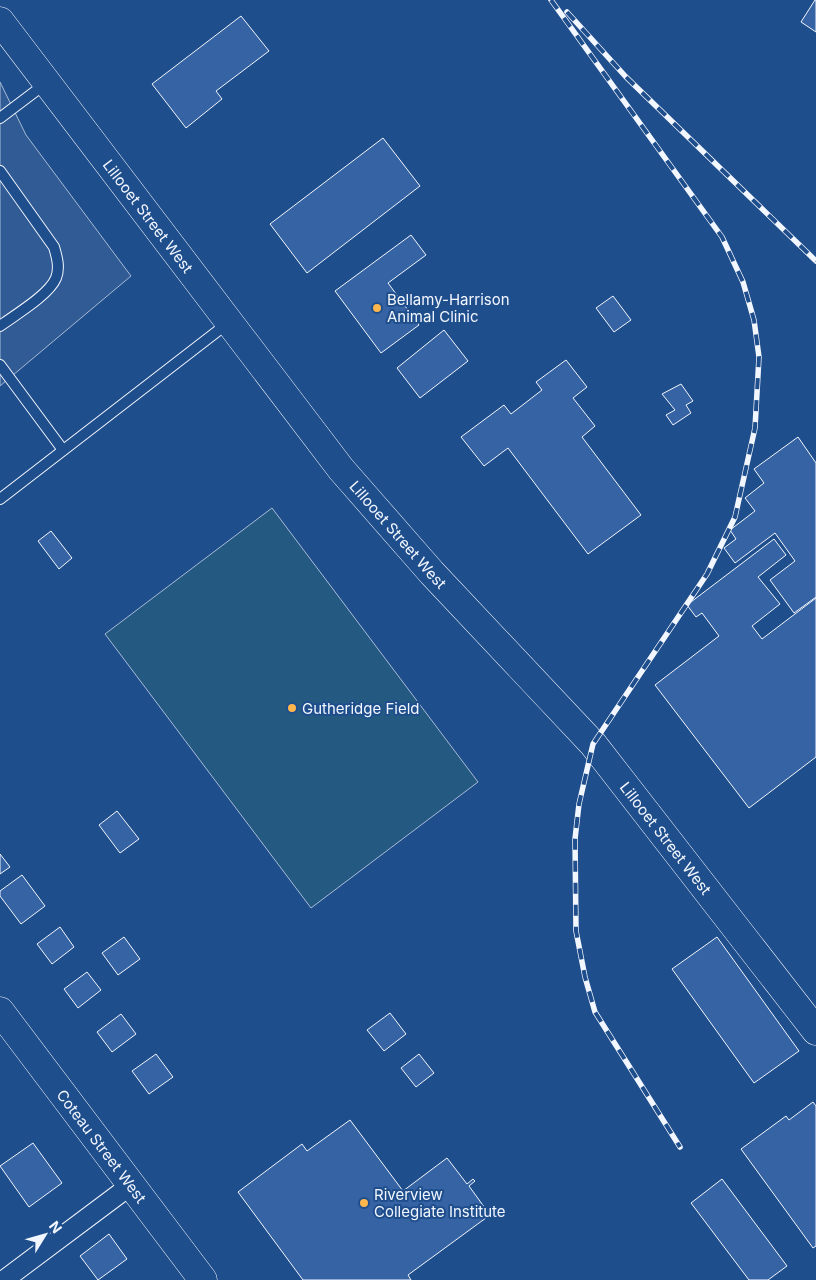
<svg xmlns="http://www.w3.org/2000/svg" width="816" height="1280" viewBox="0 0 816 1280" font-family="Inter,sans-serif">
<rect width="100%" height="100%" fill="#1f4e8c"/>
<!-- green -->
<path fill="#245a82" stroke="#a8bbd7" d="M 272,508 L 478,782 L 311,908 L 105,634 Z"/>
<!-- parking -->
<path fill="#305b95" stroke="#a8bbd7" d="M 0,82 L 26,135 L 131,276 L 0,386 Z"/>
<!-- building -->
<g fill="#3563a3" stroke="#f2f6ff">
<path d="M 815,0 L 816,0 L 816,32 L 801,22 Z"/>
<path d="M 241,16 L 269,51 L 216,91 L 222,99 L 186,128 L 152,84 Z"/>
<path d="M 383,138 L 420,186 L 307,273 L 270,224 Z"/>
<path d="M 411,235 L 426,255 L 388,283 L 419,325 L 381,353 L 335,291 Z"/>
<path d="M 613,296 L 631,320 L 614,332 L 596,308 Z"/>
<path d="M 444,330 L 468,361 L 420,398 L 397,368 Z"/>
<path d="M 566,360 L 587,387 L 573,398 L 595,426 L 582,437 L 641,515 L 588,554 L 508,448 L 484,466 L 461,437 L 504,405 L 511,414 L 542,390 L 536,382 Z"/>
<path d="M 681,384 L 693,401 L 686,405 L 691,413 L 673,425 L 666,415 L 675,410 L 662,394 Z"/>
<path d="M 798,437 L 816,463 L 816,597 L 794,613 L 770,580 L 795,561 L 775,533 L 735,563 L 724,548 L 736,539 L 730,530 L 755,511 L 745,498 L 764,483 L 754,469 Z"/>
<path d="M 51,531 L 72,558 L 59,569 L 38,541 Z"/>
<path d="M 774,539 L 786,555 L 758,577 L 780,604 L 752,626 L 762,639 L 816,598 L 816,757 L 749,808 L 655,685 L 719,636 L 702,613 L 696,617 L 687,605 Z"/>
<path d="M 117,811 L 139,839 L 120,853 L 99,825 Z"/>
<path d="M 0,854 L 10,867 L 0,874 Z"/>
<path d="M 22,875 L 45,906 L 21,924 L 0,896 L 0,891 Z"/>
<path d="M 60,927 L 74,947 L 52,964 L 37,944 Z"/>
<path d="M 124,937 L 140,959 L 118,975 L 102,953 Z"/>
<path d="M 717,937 L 799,1051 L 754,1083 L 672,969 Z"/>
<path d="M 87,972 L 101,990 L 78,1008 L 64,989 Z"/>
<path d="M 390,1013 L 406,1034 L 384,1051 L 367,1030 Z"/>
<path d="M 121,1014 L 136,1034 L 112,1052 L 97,1032 Z"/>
<path d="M 156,1054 L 173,1077 L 149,1094 L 132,1071 Z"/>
<path d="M 419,1054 L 434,1073 L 416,1087 L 401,1068 Z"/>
<path d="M 813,1102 L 816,1106 L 816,1246 L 813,1248 L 741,1149 L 786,1116 L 789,1120 Z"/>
<path d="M 350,1120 L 403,1191 L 447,1158 L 467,1184 L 473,1179 L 475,1181 L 469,1186 L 490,1215 L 408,1275 L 411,1280 L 303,1280 L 238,1192 L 302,1144 L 307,1151 Z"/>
<path d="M 33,1143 L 62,1183 L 29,1207 L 0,1166 Z"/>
<path d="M 722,1179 L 787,1266 L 768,1280 L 749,1280 L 691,1203 Z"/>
<path d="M 109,1234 L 127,1259 L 98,1280 L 80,1256 Z"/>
</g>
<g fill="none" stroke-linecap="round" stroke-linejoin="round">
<defs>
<g id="lane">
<path d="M 0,118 L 45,84"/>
<path d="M 0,171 L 54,247 C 57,257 60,268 56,278 C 49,295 15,315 0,326"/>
<path d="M 0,365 L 63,450"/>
<path d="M 0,499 L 228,323"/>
</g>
<path id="street" d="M 4,1280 L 131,1185"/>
<g id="secondary">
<path id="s1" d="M 0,21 L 341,469 L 432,573 L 593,744 L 816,1031"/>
<path id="s2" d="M 0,1011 L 203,1280"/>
</g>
</defs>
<!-- lane casing -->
<use href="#lane" stroke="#f2f6ff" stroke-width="12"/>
<!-- street casing -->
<use href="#street" stroke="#f2f6ff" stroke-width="21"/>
<!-- secondary casing -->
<use href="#secondary" stroke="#f2f6ff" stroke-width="29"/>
<!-- lane -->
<use href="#lane" stroke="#1f4e8c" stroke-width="10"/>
<!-- street -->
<use href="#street" stroke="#1f4e8c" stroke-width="19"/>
<!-- secondary -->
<use href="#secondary" stroke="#1f4e8c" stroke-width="28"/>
<defs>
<g id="rail">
<path d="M 551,0 L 722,237 L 743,282 L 754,320 L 759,357 L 755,428 L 735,517 L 707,574 L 593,744 L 579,804 L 575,839 L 576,931 L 585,977 L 595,1012 L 680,1147"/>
<path d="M 567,12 L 626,77 L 816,261"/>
</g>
</defs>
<!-- rail casing -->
<use href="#rail" stroke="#f2f6ff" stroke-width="5.5"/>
<!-- rail -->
<use href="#rail" stroke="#1f4e8c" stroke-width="4" stroke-dasharray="11" stroke-linecap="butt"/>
</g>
<!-- markers -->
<g fill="#ffb74d" stroke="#1f4e8c" stroke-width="2">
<circle cx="377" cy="308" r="5"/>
<circle cx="292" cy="708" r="5"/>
<circle cx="364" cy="1203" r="5"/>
</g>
<g text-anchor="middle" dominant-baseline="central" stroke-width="4" stroke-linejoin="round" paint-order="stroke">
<!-- street labels -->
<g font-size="15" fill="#f2f6ff" stroke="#1f4e8c">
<text stroke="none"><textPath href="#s1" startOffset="245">Lillooet Street West</textPath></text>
<text stroke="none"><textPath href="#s1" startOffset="650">Lillooet Street West</textPath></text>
<text stroke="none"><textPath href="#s1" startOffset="1055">Lillooet Street West</textPath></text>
<text stroke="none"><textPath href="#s2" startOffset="169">Coteau Street West</textPath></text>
</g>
<!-- poi labels -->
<g font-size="15" fill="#f2f6ff" stroke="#1f4e8c" text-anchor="start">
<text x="387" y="299">Bellamy-Harrison<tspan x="387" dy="17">Animal Clinic</tspan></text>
<text x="302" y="708">Gutheridge Field</text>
<text x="374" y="1194">Riverview<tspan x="374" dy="17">Collegiate Institute</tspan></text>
</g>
</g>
<!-- north arrow -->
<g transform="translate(45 1235) rotate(53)" stroke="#1f4e8c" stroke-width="4" paint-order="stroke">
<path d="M0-4L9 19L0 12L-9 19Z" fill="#f2f6ff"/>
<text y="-8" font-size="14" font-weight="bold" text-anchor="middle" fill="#f2f6ff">N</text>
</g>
</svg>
